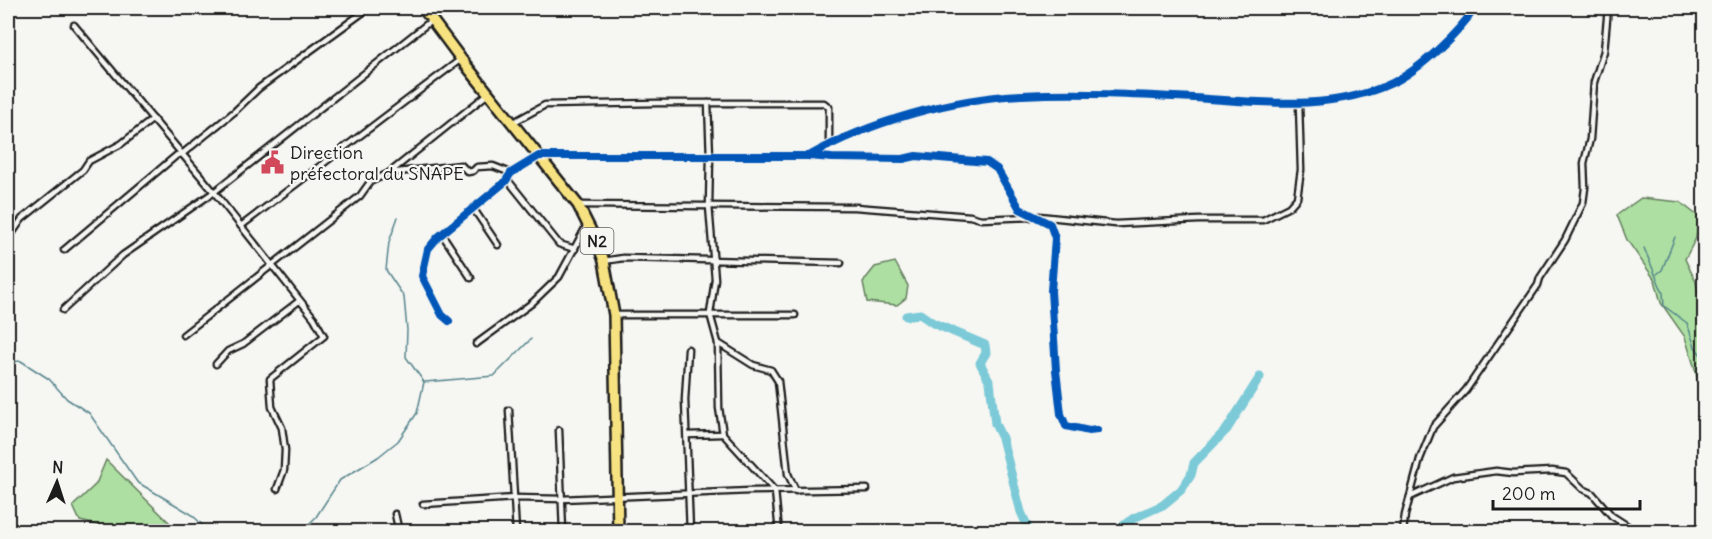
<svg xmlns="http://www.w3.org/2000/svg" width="1712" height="539" viewBox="0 0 1712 539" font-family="Delius,sans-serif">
<rect width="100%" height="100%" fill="#f6f6f2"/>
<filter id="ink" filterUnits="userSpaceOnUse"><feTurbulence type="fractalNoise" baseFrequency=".0167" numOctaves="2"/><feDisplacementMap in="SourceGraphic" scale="12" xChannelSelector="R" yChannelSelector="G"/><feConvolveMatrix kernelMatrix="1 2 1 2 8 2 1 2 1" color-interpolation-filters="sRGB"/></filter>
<g filter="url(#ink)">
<!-- green -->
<g fill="#acdfa1" stroke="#647e5e" stroke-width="1.5">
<path d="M 1641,198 L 1680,202 L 1699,217 L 1696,238 L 1685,259 L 1696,282 L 1698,294 L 1704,295 L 1704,495 L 1700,483 L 1704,464 L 1703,421 L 1696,372 L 1685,337 L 1661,303 L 1655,280 L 1627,240 L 1617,215 Z"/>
<path d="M 895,262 L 908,286 L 906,298 L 897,305 L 867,302 L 863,282 L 875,267 Z"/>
<path d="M 106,460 L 178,531 L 115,531 L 110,528 L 80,521 L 73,506 L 96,484 Z"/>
</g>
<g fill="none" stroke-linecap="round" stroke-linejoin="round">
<!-- stream -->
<g stroke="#55848c" stroke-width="1.5">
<path d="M 1644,248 L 1663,293 L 1664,306 L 1687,323 L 1695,347 L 1704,359"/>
<path d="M 1657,274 L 1662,270 L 1675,237"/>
<path d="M 8,362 L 21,361 L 49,379 L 67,399 L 89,413 L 137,482 L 191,514 L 210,532"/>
<path d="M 1704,367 L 1702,377 L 1704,392"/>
<path d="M 425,382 L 494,376 L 531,339"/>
<path d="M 301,532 L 316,517 L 340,480 L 378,457 L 398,441 L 417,413 L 424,382 L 406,357 L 407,330 L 404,297 L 386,270 L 389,242 L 398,217"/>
</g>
<!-- river -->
<g stroke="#7bcad7" stroke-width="9">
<path d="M 906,316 L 920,314 L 933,323 L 985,345 L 986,353 L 980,363 L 990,382 L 995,424 L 1002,438 L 1021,512 L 1030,532"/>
<path d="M 1114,532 L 1134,518 L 1163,505 L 1181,490 L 1191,475 L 1194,463 L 1227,429 L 1260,377"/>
</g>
<defs>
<g id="street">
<path d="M 74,25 L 214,192 L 314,318 L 324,336 L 270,379 L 272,407 L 282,428 L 285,450 L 284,470 L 277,489"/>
<path d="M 708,103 L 710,157 L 709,206 L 715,279 L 710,314 L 718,343 L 719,408 L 723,434 L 775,491 L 779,532"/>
<path d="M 512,123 L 545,105 L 657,103 L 824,103 L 829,107 L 829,144"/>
<path d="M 809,156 C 869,122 952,98 1022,95 C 1079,92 1137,95 1194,98 C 1260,102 1330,112 1392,83 C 1420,70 1458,33 1475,8"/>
<path d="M 389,173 L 461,165 L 468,172 L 473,171 L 477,167 L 493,166 L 511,173"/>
<path d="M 507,179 L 559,244 L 575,249"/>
<path d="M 578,205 L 855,207 L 970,216 L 981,219 L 1031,217"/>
<path d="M 473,208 L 498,245"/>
<path d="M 1039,216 L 1116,224 L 1199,220 L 1263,220 L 1289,207 L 1297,198 L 1301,170 L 1299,104"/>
<path d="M 241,226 L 461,59"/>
<path d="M 442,234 L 471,278"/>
<path d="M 11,235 L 22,219 L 83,170 L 89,161 L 121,144 L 153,119"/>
<path d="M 64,250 L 177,155 L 182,154 L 234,112 L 259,88 L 369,8"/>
<path d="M 604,261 L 623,258 L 841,263"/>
<path d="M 63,310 L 123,255 L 214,192 L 432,20"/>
<path d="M 614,315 L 795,315"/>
<path d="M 449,321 L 442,315 L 422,276 L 428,249 L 438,237 L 505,182 L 511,173 L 539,156 L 809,156 L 832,158 L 903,159 L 916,156 L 987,162 L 997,169 L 1020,209 L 1050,224 L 1055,238 L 1051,291 L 1056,370 L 1061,414 L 1066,426 L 1089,431 L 1097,430"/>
<path d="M 183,335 L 360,196 L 370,182 L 389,173 L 489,93"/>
<path d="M 718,343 L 753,365 L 771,370 L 778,381 L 788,474 L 796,491"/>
<path d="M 476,344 L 532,303 L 559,277 L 587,225"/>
<path d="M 688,349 L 685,400 L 690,532"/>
<path d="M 216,364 L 228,351 L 243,344 L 299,301"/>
<path d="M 509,410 L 516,532"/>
<path d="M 559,430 L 563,532"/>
<path d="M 687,435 L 723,434"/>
<path d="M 1410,497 L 1453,477 L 1496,471 L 1513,473 L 1552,471 L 1566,473 L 1583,489 L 1592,493 L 1612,516 L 1637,532"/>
<path d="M 423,504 L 515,498 L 562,499 L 750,491 L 867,489"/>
<path d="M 395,514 L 399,532"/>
<path d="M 1403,532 L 1405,515 L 1420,459 L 1433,427 L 1466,390 L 1538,285 L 1540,278 L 1565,240 L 1583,203 L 1585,188 L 1584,163 L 1590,139 L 1594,82 L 1604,51 L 1608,8"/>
</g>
<path id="highway" d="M 423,8 L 461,59 L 578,205 L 599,247 L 604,261 L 614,315 L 618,532"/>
</defs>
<!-- street casing -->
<use href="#street" stroke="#1c1c1c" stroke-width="9"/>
<!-- highway casing -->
<use href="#highway" stroke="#1c1c1c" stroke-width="14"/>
<!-- street -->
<use href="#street" stroke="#f6f6f2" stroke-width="4.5"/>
<!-- highway -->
<use href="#highway" stroke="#f7e281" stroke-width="9"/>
<defs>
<g id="cycleway">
<path d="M 809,156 C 869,122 952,98 1022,95 C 1079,92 1137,95 1194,98 C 1260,102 1330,112 1392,83 C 1420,70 1458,33 1475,8"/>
<path d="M 449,321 L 442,315 L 422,276 L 428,249 L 438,237 L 505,182 L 511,173 L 539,156 L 809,156 L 832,158 L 903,159 L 916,156 L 987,162 L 997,169 L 1020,209 L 1050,224 L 1055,238 L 1051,291 L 1056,370 L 1061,414 L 1066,426 L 1089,431 L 1097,430"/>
</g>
</defs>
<!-- cycleway casing -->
<use href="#cycleway" stroke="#f6f6f2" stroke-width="11"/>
<!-- cycleway -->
<use href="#cycleway" stroke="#0057b8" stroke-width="8"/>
</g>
</g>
<!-- icons -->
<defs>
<symbol id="civic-bare" viewBox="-9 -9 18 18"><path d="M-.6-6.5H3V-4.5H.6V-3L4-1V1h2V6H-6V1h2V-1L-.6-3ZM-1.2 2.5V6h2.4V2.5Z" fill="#d1495b" stroke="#f6f6f2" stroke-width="2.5" paint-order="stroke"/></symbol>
</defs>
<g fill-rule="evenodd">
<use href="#civic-bare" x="256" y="146" width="33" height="33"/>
</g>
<g text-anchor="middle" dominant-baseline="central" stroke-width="4.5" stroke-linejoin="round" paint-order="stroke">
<!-- shield labels -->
<rect fill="#f6f6f2" stroke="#5d5d5c" stroke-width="1.5" x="580.5" y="228" width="33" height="26" rx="4.5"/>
<g font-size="16" font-weight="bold" fill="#1c1c1c">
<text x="597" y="241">N2</text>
</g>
<!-- poi labels -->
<g font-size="18" fill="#1c1c1c" stroke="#f6f6f2" text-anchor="start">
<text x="290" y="152">Direction<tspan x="290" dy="21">préfectoral du SNAPE</tspan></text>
</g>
</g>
<!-- margin -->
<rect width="1712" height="539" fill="none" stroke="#f6f6f2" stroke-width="30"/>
<rect x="15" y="15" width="1682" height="509" fill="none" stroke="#1c1c1c" stroke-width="2" filter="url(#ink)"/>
<!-- north arrow -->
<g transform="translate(57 482) rotate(3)" stroke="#f6f6f2" stroke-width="4.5" paint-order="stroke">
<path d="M0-4.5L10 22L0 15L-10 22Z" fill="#1c1c1c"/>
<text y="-9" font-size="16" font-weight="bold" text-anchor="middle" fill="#1c1c1c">N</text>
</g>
<!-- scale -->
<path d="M1493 500v9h147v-9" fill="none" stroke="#1c1c1c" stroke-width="3"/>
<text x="1502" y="500" font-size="18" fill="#1c1c1c" stroke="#f6f6f2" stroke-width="4.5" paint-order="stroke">200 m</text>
</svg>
